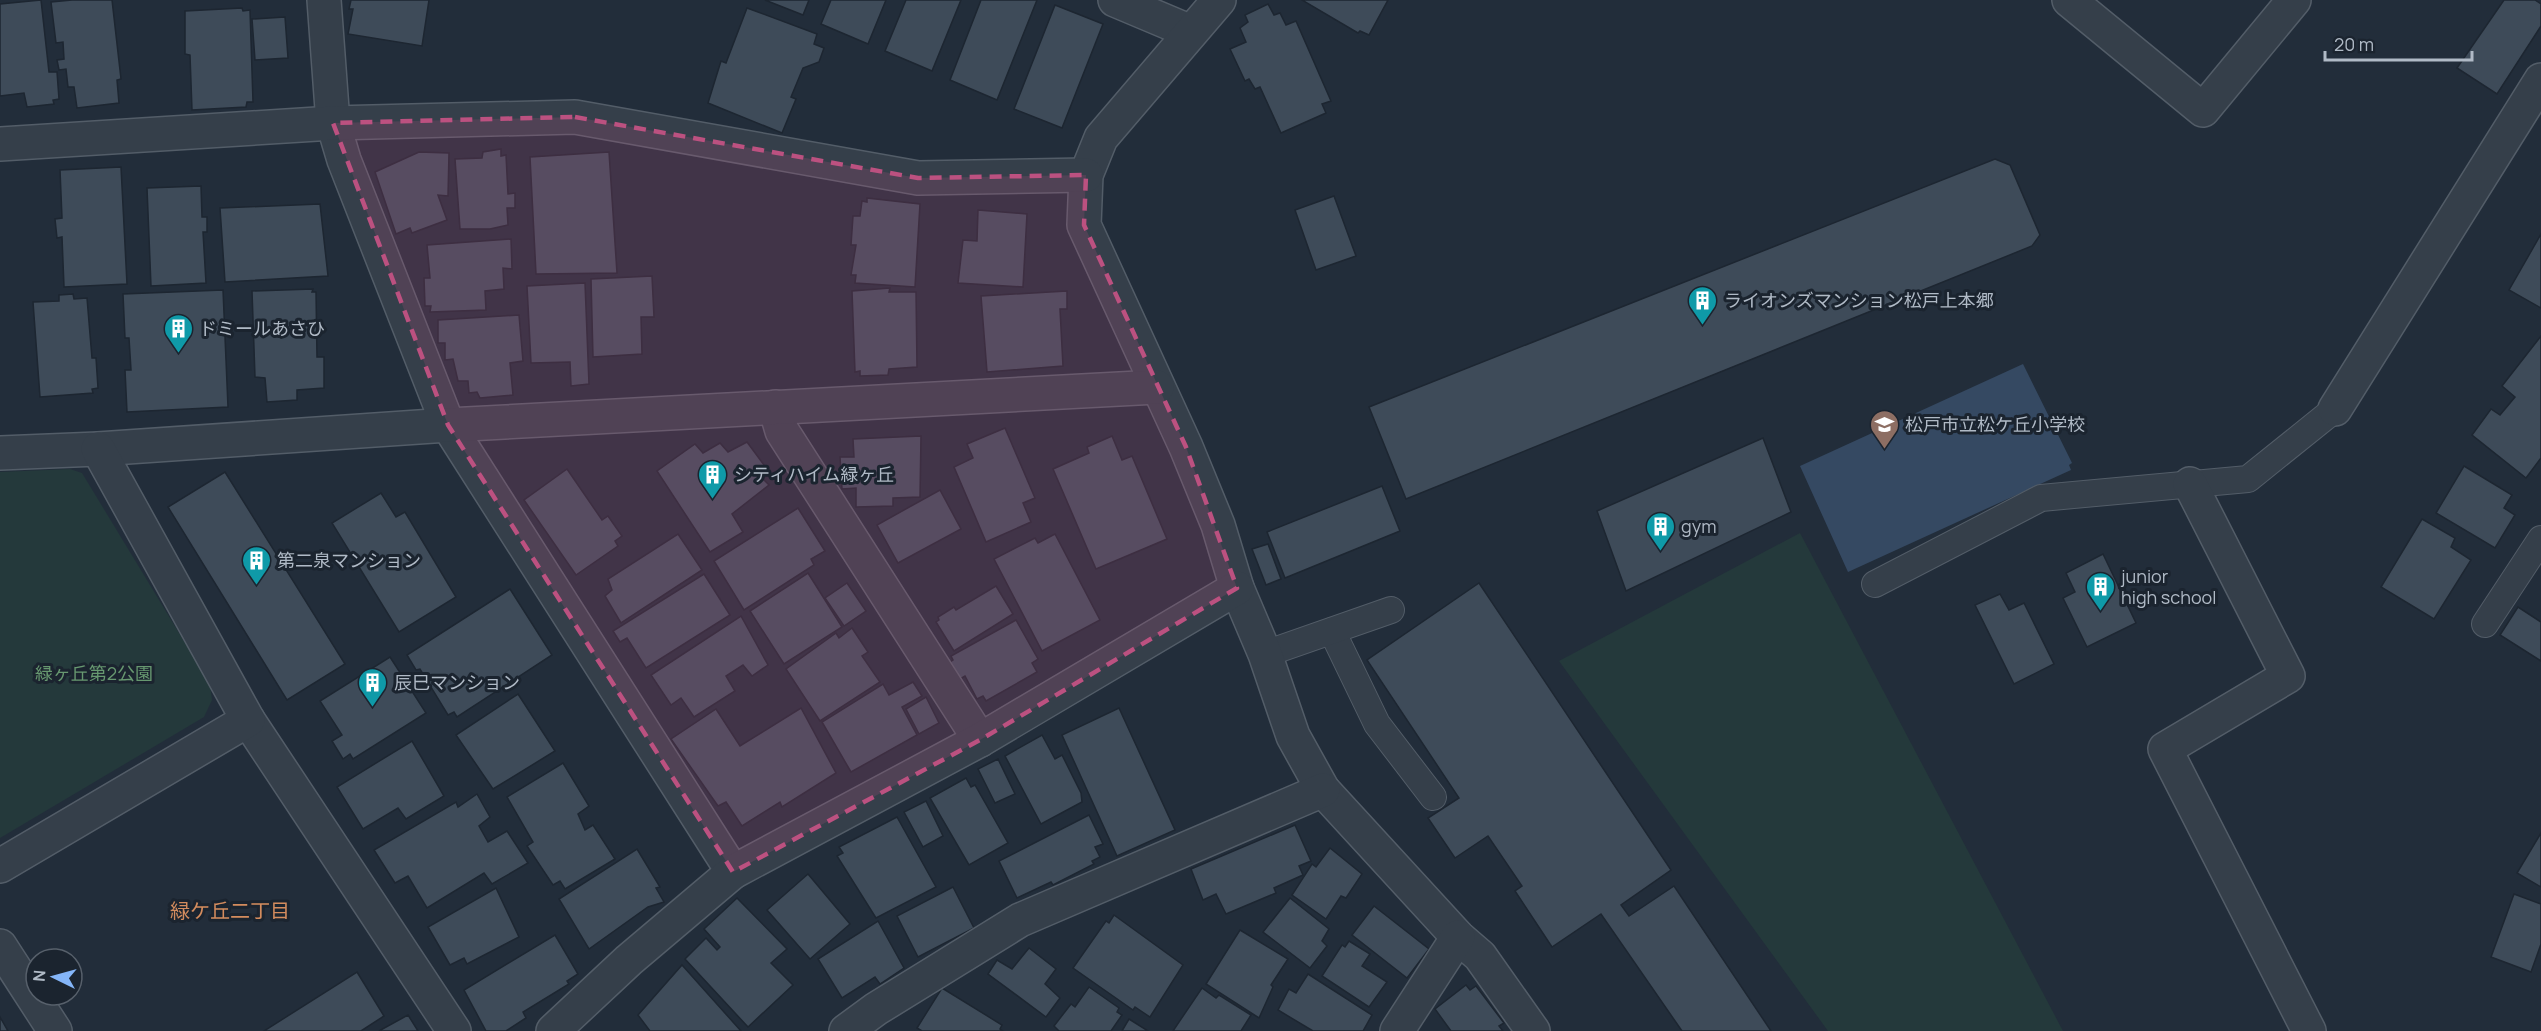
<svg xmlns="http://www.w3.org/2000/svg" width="2541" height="1031" viewBox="0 0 2541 1031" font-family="Manrope,'Noto Sans JP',sans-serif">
<rect width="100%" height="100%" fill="#222d3a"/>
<!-- green -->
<g fill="#24393b">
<path d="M 70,469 L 82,473 L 210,684 L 212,700 L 204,717 L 0,838 L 0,472 Z"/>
<path d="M 1800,533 L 2063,1031 L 1828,1031 L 1559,661 Z"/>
</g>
<!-- water -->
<path fill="#354962" d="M 2023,364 L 2072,463 L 2069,465 L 2071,470 L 1848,572 L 1800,466 Z"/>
<!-- building -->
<g fill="#3e4b59" stroke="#1d2631" stroke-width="1.5">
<path d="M 41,0 L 49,72 L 57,72 L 59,99 L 53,100 L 54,104 L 27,107 L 24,93 L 0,96 L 0,4 Z"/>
<path d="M 72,0 L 112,0 L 121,79 L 117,80 L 119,103 L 77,108 L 74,87 L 68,87 L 66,69 L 59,70 L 57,60 L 64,59 L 63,42 L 56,43 L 51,2 Z"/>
<path d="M 351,0 L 429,0 L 422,46 L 348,34 L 353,9 L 349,9 Z"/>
<path d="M 765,0 L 809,0 L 803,15 Z"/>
<path d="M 831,0 L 886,0 L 868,44 L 821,24 Z"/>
<path d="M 906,0 L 961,0 L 932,71 L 885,51 Z"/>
<path d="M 981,0 L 1037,0 L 997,100 L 950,80 Z"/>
<path d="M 1302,0 L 1388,0 L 1369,35 L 1360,31 L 1358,33 Z"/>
<path d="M 2504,0 L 2535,0 L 2541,4 L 2541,26 L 2497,94 L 2457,68 Z"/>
<path d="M 1268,4 L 1274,15 L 1280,13 L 1286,25 L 1296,21 L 1331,101 L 1322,104 L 1326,113 L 1281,133 L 1260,87 L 1255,89 L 1249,79 L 1245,81 L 1230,49 L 1246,42 L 1240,28 L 1248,22 L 1245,15 Z"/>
<path d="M 1055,5 L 1103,24 L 1062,128 L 1014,109 Z"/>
<path d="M 242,8 L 243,11 L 250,10 L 253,102 L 247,102 L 246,107 L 192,110 L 190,55 L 185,54 L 185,11 Z"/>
<path d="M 747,8 L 817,34 L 814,44 L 824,48 L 819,62 L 803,68 L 791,97 L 796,99 L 782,133 L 708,103 L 721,61 L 726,63 Z"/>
<path d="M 285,17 L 288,58 L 255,60 L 252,19 Z"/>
<path d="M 501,149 L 501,156 L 506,155 L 508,194 L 515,193 L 515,208 L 507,208 L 508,225 L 490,229 L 460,229 L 455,159 L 482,158 L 483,152 Z"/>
<path d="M 419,152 L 449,153 L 448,196 L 438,195 L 447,220 L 412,233 L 410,228 L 396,234 L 375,172 Z"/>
<path d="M 609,152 L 617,273 L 536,274 L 530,157 Z"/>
<path d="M 1995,159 L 2010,165 L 2040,235 L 2032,246 L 1406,499 L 1369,407 Z"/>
<path d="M 121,167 L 127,284 L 64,287 L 62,237 L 57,238 L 55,219 L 62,218 L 60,170 Z"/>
<path d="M 201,186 L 202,217 L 207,217 L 207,232 L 203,232 L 206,283 L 151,286 L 147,188 Z"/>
<path d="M 1334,196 L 1356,256 L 1316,270 L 1295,210 Z"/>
<path d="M 867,198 L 920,204 L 915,287 L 855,283 L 856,275 L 851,275 L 856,245 L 851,245 L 853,216 L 860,216 L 862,201 L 867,202 Z"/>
<path d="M 320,204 L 328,276 L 225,282 L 220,208 Z"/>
<path d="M 978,210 L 1027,214 L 1023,287 L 958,283 L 963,240 L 977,241 Z"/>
<path d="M 2541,234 L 2541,308 L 2509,290 Z"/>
<path d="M 511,239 L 512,269 L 503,268 L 504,289 L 485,291 L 486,310 L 430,312 L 431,306 L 425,306 L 424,278 L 430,278 L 427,245 Z"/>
<path d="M 652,276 L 654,317 L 641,317 L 642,354 L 593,357 L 591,279 Z"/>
<path d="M 585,283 L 589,384 L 571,386 L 570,362 L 531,363 L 527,286 Z"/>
<path d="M 890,288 L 889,292 L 916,292 L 917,367 L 889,369 L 888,375 L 860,376 L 860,371 L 855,372 L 852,291 Z"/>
<path d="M 313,289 L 312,292 L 316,292 L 317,357 L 324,357 L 324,388 L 297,390 L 297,400 L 267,402 L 265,378 L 255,377 L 252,291 Z"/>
<path d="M 223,290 L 228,407 L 127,412 L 125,370 L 131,370 L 129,338 L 125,338 L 123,294 Z"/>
<path d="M 1067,291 L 1067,309 L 1060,309 L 1063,366 L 987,372 L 981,296 Z"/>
<path d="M 73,294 L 74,299 L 87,298 L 92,358 L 96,358 L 98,388 L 92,389 L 93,393 L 40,397 L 33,302 L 59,301 L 59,295 Z"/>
<path d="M 519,315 L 523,361 L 510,363 L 513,395 L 480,398 L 477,392 L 469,393 L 468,381 L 458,381 L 453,359 L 445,360 L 445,343 L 438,343 L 438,320 Z"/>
<path d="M 2541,336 L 2541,458 L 2526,478 L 2472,435 L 2491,409 L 2500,415 L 2515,397 L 2502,386 Z"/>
<path d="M 1005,428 L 1035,498 L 1023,503 L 1031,522 L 986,542 L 954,467 L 973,458 L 967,444 Z"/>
<path d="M 921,436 L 920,497 L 893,498 L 893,506 L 856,507 L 856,488 L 842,489 L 840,457 L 854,457 L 853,439 Z"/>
<path d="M 1112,436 L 1122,460 L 1132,456 L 1167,539 L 1096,569 L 1053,469 L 1089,453 L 1087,447 Z"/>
<path d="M 1763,438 L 1791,512 L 1626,591 L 1597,511 Z"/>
<path d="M 747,442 L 770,473 L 763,479 L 769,485 L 732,514 L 743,532 L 710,552 L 657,471 L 695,444 L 703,453 L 720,443 L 728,452 Z"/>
<path d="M 2464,466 L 2512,495 L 2504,508 L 2515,515 L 2495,548 L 2436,513 Z"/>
<path d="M 567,469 L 602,520 L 608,516 L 622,536 L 615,541 L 618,546 L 576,575 L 524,500 Z"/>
<path d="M 225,472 L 345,664 L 287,700 L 168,507 Z"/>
<path d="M 1382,486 L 1400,531 L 1285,578 L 1267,532 Z"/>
<path d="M 940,490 L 961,529 L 898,563 L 877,525 Z"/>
<path d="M 381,493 L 396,517 L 405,512 L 456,597 L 399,632 L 332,523 Z"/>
<path d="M 798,508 L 825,551 L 811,559 L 814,565 L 744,610 L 714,561 Z"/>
<path d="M 2422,519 L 2455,538 L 2451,547 L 2471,560 L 2434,619 L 2381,587 Z"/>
<path d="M 678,534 L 702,570 L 621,623 L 605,596 L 612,590 L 608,579 Z"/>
<path d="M 1055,534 L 1100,620 L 1042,651 L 994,559 L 1035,538 L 1038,543 Z"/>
<path d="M 1268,544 L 1281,579 L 1266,585 L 1252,549 Z"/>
<path d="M 2103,554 L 2136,623 L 2087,647 L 2063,598 L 2075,592 L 2066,573 Z"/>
<path d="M 808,573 L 842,627 L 784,664 L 750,611 Z"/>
<path d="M 704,574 L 730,615 L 646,668 L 627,638 L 620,642 L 613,631 Z"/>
<path d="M 847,583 L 866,611 L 844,626 L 825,598 Z"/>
<path d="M 1479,583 L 1671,870 L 1621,905 L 1629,916 L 1674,886 L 1771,1031 L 1682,1031 L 1601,914 L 1552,947 L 1515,891 L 1522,886 L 1488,836 L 1455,858 L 1428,818 L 1459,798 L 1367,660 Z"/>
<path d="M 996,586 L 1013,614 L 954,651 L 936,622 L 939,620 L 938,617 L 954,607 L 956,610 Z"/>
<path d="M 510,589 L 552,655 L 457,717 L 454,712 L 448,715 L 420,669 L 416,670 L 407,655 Z"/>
<path d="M 2000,594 L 2009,610 L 2024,603 L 2054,664 L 2014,684 L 1975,605 Z"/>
<path d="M 2518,607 L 2541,622 L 2541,661 L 2500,635 Z"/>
<path d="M 741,616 L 768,665 L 752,676 L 743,665 L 726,676 L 735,691 L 694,717 L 681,698 L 671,705 L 651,675 Z"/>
<path d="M 1016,620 L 1038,659 L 1032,663 L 1037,672 L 986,701 L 983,696 L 977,699 L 965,676 L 960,679 L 950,662 L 953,660 L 951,656 Z"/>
<path d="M 852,628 L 868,652 L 862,656 L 880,682 L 820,721 L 786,669 L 836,633 L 839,638 Z"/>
<path d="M 390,657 L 426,713 L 353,759 L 350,754 L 343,759 L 332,741 L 342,735 L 320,701 Z"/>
<path d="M 913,682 L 922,696 L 902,707 L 917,735 L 851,772 L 822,722 L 883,684 L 889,695 Z"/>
<path d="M 518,694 L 555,751 L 493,789 L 456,735 Z"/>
<path d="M 926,697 L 939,723 L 919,734 L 906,709 Z"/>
<path d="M 801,708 L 836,773 L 782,807 L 780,802 L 742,826 L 726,802 L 718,806 L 671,739 L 716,709 L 740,746 Z"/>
<path d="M 1119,708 L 1175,830 L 1117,856 L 1062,735 Z"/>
<path d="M 1042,735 L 1055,759 L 1062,755 L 1081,793 L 1082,802 L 1041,824 L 1005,756 Z"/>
<path d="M 412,741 L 444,796 L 406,819 L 398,808 L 363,829 L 337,787 Z"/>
<path d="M 998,759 L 1015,794 L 995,803 L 978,769 Z"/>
<path d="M 563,763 L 589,806 L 578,814 L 585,830 L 593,825 L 615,859 L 565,889 L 560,881 L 553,885 L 527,846 L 533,842 L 507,797 Z"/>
<path d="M 966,778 L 971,787 L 975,785 L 1008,843 L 969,865 L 930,798 Z"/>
<path d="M 477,794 L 490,817 L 479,826 L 488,842 L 507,831 L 528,863 L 492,884 L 484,873 L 427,908 L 408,876 L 395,883 L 374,850 L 456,802 L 458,807 Z"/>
<path d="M 926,801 L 943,836 L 923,847 L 904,812 Z"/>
<path d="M 1089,815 L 1103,844 L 1095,847 L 1100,857 L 1092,861 L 1094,864 L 1053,885 L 1051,882 L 1017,898 L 999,861 Z"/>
<path d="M 897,817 L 936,887 L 876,918 L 837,856 L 843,853 L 839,847 Z"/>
<path d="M 1295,825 L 1311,861 L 1299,866 L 1303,875 L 1274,888 L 1276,893 L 1226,914 L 1216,894 L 1203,900 L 1191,869 Z"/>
<path d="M 2541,833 L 2541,887 L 2517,873 Z"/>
<path d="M 1330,848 L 1362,874 L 1346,898 L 1341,896 L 1326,919 L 1292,895 L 1312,864 L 1316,867 Z"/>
<path d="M 637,849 L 660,887 L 656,888 L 664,902 L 648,907 L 589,949 L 559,899 Z"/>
<path d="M 808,874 L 850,924 L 810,959 L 767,910 Z"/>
<path d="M 953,887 L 974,928 L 918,957 L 897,916 Z"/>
<path d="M 496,888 L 519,937 L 467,964 L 464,958 L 450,965 L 428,927 Z"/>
<path d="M 2514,894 L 2541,904 L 2541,944 L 2531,972 L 2491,957 Z"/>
<path d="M 737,898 L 787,949 L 771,963 L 793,985 L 748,1027 L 685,959 L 706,938 L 717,950 L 720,947 L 704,929 Z"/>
<path d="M 1290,898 L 1329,929 L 1322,941 L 1327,946 L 1310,968 L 1263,932 Z"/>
<path d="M 1374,906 L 1429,949 L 1407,978 L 1352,935 Z"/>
<path d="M 1114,915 L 1183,965 L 1150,1017 L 1135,1007 L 1133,1010 L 1073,968 L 1106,921 L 1109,923 Z"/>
<path d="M 878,921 L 904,968 L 880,984 L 875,977 L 842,998 L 818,959 Z"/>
<path d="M 1240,930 L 1288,959 L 1271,985 L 1273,987 L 1259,1018 L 1206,984 Z"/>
<path d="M 555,935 L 578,974 L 567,981 L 569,984 L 523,1012 L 526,1018 L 506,1031 L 486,1031 L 464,990 Z"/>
<path d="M 1349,941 L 1370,954 L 1362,966 L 1387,982 L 1369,1007 L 1322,976 L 1342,945 L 1345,947 Z"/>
<path d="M 1029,948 L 1056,969 L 1045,984 L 1060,998 L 1046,1017 L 988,974 L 997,960 L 1012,969 Z"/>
<path d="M 682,965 L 741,1031 L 650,1031 L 638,1015 Z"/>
<path d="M 357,972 L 384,1016 L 361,1031 L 264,1031 Z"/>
<path d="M 1308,974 L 1372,1015 L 1363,1031 L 1313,1031 L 1278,1010 L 1289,989 L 1296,993 Z"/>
<path d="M 1466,985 L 1470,990 L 1476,986 L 1504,1023 L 1499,1026 L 1503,1031 L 1451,1031 L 1435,1009 Z"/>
<path d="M 1089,987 L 1119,1008 L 1117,1012 L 1122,1015 L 1111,1031 L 1059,1031 L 1054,1026 L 1071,1004 L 1075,1007 Z"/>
<path d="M 942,988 L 1002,1025 L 1000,1029 L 1003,1031 L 922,1031 L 917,1028 Z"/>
<path d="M 1202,988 L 1216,998 L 1219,995 L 1251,1015 L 1241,1031 L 1173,1031 Z"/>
<path d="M 408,1015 L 418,1031 L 379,1031 Z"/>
<path d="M 0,1017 L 8,1031 L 0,1031 Z"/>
<path d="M 1129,1019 L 1148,1031 L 1122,1031 Z"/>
</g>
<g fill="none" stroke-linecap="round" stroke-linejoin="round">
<defs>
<g id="service">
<path d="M 1875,584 L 2041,498 L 2248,479 L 2335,409"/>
<path d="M 2485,624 L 2541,539"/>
<path d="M 1332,631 L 1377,724 L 1433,797"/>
<path d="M 1265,654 L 1391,610"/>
</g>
<g id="minor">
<path d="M 324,0 L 333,123 L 344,160 L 448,425 L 733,872"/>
<path d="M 1115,0 L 1191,32"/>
<path d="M 1219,0 L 1101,138 L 1086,175 L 1084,225 L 1186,447 L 1218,525 L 1237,588 L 1265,654 L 1293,736 L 1323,790 L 1458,937 L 1480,956 L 1533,1031"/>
<path d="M 2069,0 L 2203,110 L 2294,0"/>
<path d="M 0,144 L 333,123 L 575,117 L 918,178 L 1086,175"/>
<path d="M 775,407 L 782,431 L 980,740"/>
<path d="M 2335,409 L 2541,80"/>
<path d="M 0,453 L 98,449 L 448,425 L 1157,387"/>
<path d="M 2190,484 L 2288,676 L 2165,749 L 2309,1031"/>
<path d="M 248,720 L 454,1031"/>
<path d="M 0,866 L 248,720 L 98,449"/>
<path d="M 0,946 L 55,1031"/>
<path d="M 553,1031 L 629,960 L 733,872 L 980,740 L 1237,588"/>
<path d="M 846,1031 L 876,1009 L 1020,920 L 1323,790"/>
<path d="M 1397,1031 L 1458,937"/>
</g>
</defs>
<!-- service casing -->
<use href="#service" stroke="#535d68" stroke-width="28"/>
<!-- minor casing -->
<use href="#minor" stroke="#535d68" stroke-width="36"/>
<!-- service -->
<use href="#service" stroke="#353f4a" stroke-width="26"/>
<!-- minor -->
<use href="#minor" stroke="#353f4a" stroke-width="33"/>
</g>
<!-- marked area -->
<path fill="#bc5180" fill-opacity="0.2" stroke="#bc5180" stroke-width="4.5" stroke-dasharray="12 8" stroke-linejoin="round" d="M 575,117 L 918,178 L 1086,175 L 1084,225 L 1186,447 L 1237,588 L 980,740 L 733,872 L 448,425 L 333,123 Z"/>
<!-- icons -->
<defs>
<symbol id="building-pin" viewBox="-11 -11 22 30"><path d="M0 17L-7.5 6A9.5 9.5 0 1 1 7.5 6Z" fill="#0f9aa8" stroke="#1b242f"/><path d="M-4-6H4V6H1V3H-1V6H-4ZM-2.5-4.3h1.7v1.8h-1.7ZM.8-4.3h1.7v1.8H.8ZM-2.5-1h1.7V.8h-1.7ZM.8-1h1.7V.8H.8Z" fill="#fff"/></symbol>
<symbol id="school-pin" viewBox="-11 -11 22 30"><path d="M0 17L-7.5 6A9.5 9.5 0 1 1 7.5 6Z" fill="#8d6e63" stroke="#1b242f"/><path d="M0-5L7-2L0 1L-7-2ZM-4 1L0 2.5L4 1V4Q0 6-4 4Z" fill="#fff"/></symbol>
</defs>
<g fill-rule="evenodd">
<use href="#building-pin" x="1686" y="284" width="33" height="45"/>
<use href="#building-pin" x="162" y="312" width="33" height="45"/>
<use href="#school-pin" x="1868" y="408" width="33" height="45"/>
<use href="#building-pin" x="696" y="458" width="33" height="45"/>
<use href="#building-pin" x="1644" y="510" width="33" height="45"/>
<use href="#building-pin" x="240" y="544" width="33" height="45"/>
<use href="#building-pin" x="2084" y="570" width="33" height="45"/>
<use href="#building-pin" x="356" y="666" width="33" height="45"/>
</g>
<g text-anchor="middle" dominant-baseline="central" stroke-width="6" stroke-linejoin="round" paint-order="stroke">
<!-- poi labels -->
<g font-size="18" fill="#b0bac6" stroke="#1b242f" text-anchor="start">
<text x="1724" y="300">ライオンズマンション松戸上本郷</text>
<text x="199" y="328">ドミールあさひ</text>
<text x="1905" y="424">松戸市立松ケ丘小学校</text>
<text x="734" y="474">シティハイム緑ヶ丘</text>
<text x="1681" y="526">gym</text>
<text x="277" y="560">第二泉マンション</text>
<text x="2121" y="576">junior<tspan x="2121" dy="21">high school</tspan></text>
<text x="394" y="682">辰巳マンション</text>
</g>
<!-- park labels -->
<g font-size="18" fill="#679870" stroke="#1b242f">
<text x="94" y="673">緑ヶ丘第2公園</text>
</g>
<!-- neighbourhood labels -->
<g font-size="20" fill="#d48c5e" stroke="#1b242f">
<text x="230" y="910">緑ケ丘二丁目</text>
</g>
</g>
<!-- north arrow -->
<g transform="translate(54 977) rotate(275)"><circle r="28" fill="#1b242f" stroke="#57606b" stroke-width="1.5"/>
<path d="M0-4.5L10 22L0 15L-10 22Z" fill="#84b5f8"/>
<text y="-9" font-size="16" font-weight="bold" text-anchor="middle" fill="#b0bac6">N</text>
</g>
<!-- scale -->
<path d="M2325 51v9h147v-9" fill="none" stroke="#b0bac6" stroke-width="3"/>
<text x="2334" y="51" font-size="18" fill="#b0bac6" stroke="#1b242f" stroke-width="4.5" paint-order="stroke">20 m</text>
</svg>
